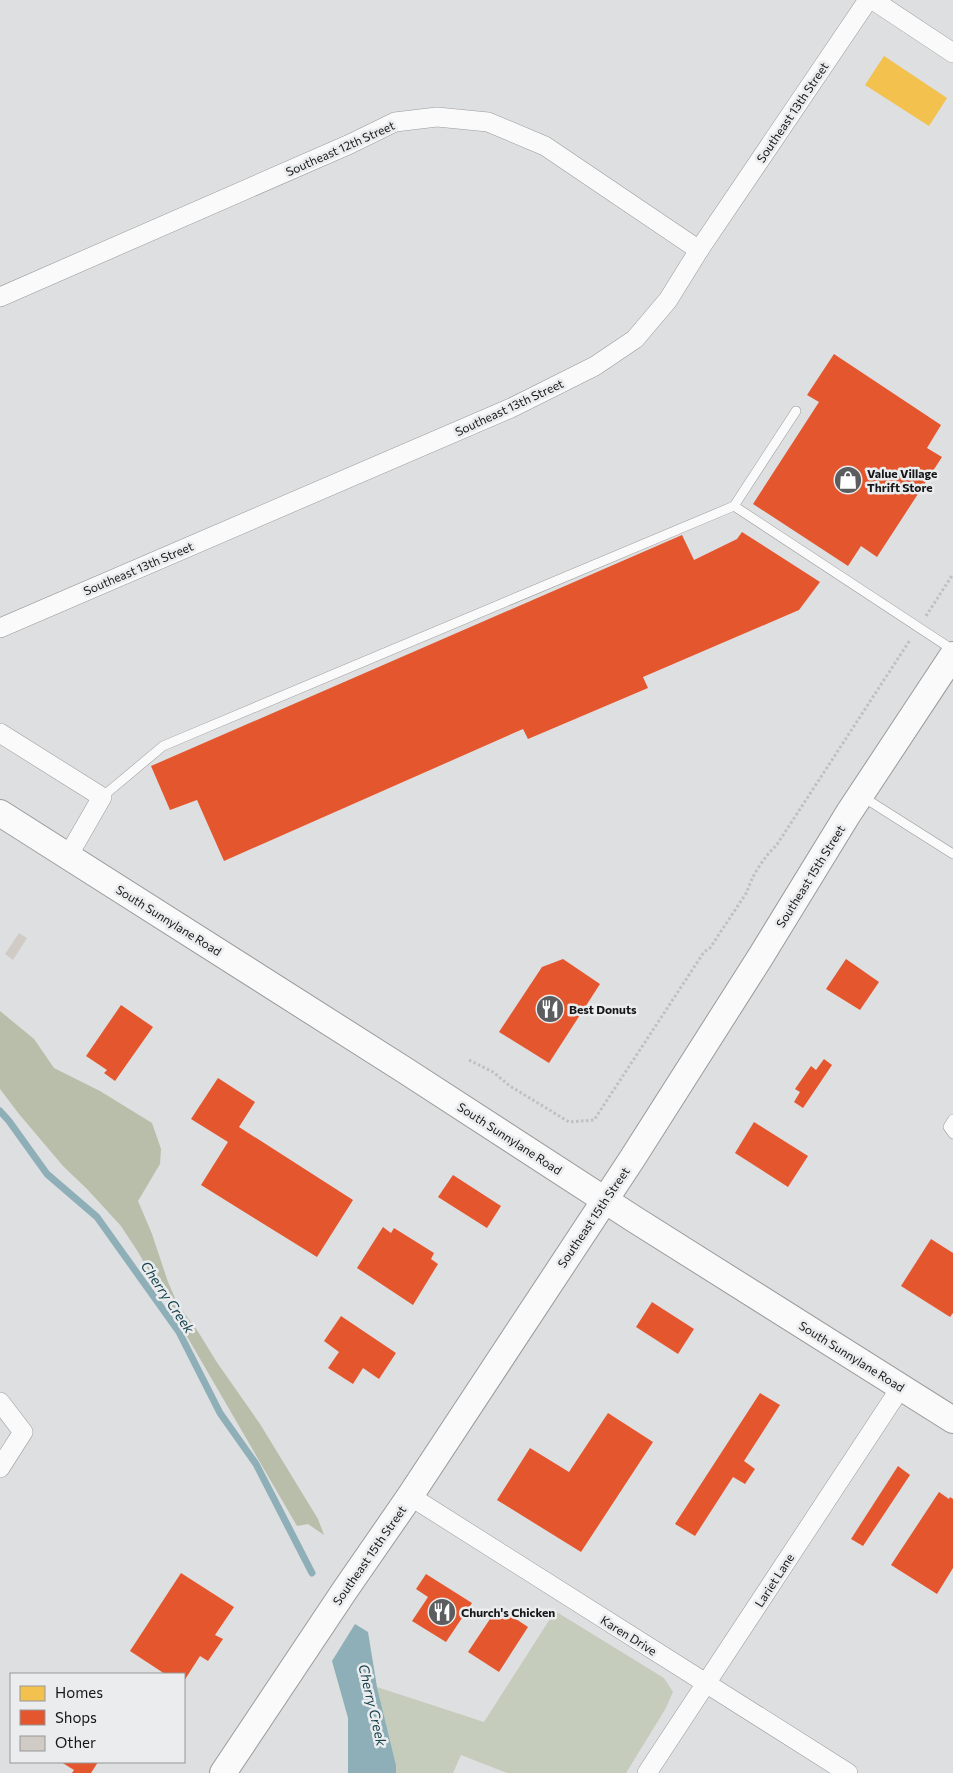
<svg xmlns="http://www.w3.org/2000/svg" width="953" height="1773" viewBox="0 0 953 1773" font-family="Commissioner,sans-serif">
<rect width="100%" height="100%" fill="#dedfe0"/>
<!-- green -->
<path fill="#c6ccbb" d="M 555,1611 L 664,1678 L 673,1692 L 666,1708 L 626,1773 L 507,1773 L 461,1755 L 453,1773 L 396,1773 L 396,1765 L 377,1687 L 484,1722 Z"/>
<!-- forest -->
<path fill="#b8beaa" d="M 0,1011 L 34,1039 L 54,1068 L 100,1091 L 152,1123 L 161,1149 L 160,1164 L 138,1201 L 152,1234 L 168,1282 L 178,1305 L 197,1330 L 216,1361 L 260,1424 L 318,1519 L 324,1535 L 308,1524 L 297,1526 L 138,1252 L 121,1226 L 87,1189 L 63,1166 L 19,1114 L 0,1089 Z"/>
<!-- water -->
<path fill="#8eafb8" d="M 355,1624 L 368,1632 L 377,1687 L 396,1765 L 396,1773 L 348,1773 L 348,1718 L 332,1661 Z"/>
<!-- homes -->
<path fill="#f2c14e" d="M 884,56 L 947,98 L 929,126 L 865,85 Z"/>
<!-- shops -->
<g fill="#e4572e">
<path d="M 834,354 L 941,425 L 927,448 L 942,457 L 877,557 L 861,546 L 848,566 L 753,504 L 819,402 L 807,395 Z"/>
<path d="M 742,532 L 820,582 L 799,610 L 643,677 L 648,688 L 528,739 L 523,729 L 224,861 L 197,800 L 170,810 L 151,766 L 682,535 L 694,560 L 737,539 Z"/>
<path d="M 563,959 L 600,984 L 549,1063 L 499,1032 L 542,967 Z"/>
<path d="M 846,959 L 879,982 L 860,1010 L 826,989 Z"/>
<path d="M 121,1005 L 153,1027 L 115,1081 L 104,1073 L 107,1070 L 86,1056 Z"/>
<path d="M 824,1059 L 832,1065 L 803,1108 L 794,1102 L 800,1092 L 795,1089 L 811,1066 L 816,1070 Z"/>
<path d="M 218,1078 L 255,1102 L 239,1127 L 353,1200 L 317,1257 L 201,1185 L 228,1142 L 191,1119 Z"/>
<path d="M 754,1122 L 808,1156 L 788,1187 L 735,1153 Z"/>
<path d="M 453,1175 L 501,1206 L 487,1228 L 438,1197 Z"/>
<path d="M 383,1227 L 391,1233 L 394,1228 L 434,1253 L 431,1259 L 438,1264 L 413,1305 L 357,1268 Z"/>
<path d="M 931,1239 L 953,1253 L 953,1313 L 950,1317 L 901,1286 Z"/>
<path d="M 652,1302 L 694,1329 L 678,1354 L 636,1327 Z"/>
<path d="M 341,1316 L 396,1353 L 379,1379 L 363,1368 L 353,1384 L 328,1368 L 339,1352 L 324,1341 Z"/>
<path d="M 760,1393 L 780,1405 L 744,1461 L 755,1469 L 745,1484 L 733,1477 L 695,1536 L 675,1524 Z"/>
<path d="M 608,1413 L 653,1442 L 581,1552 L 497,1500 L 530,1448 L 569,1472 Z"/>
<path d="M 898,1466 L 910,1475 L 863,1546 L 851,1539 Z"/>
<path d="M 939,1492 L 949,1499 L 950,1497 L 953,1499 L 953,1568 L 937,1594 L 891,1565 Z"/>
<path d="M 181,1573 L 234,1607 L 215,1635 L 223,1639 L 208,1661 L 200,1656 L 184,1681 L 184,1674 L 165,1674 L 130,1651 Z"/>
<path d="M 426,1574 L 472,1603 L 446,1642 L 412,1621 L 428,1597 L 416,1589 Z"/>
<path d="M 498,1607 L 528,1627 L 499,1672 L 468,1652 Z"/>
<path d="M 61,1762 L 98,1762 L 91,1773 L 72,1773 L 74,1770 Z"/>
</g>
<g fill="none" stroke-linecap="round" stroke-linejoin="round">
<!-- stream -->
<path stroke="#8eafb8" stroke-width="7" d="M 0,1111 L 9,1121 L 47,1174 L 97,1217 L 179,1332 L 220,1413 L 256,1464 L 312,1573"/>
</g>
<!-- building -->
<path fill="#d0cbc5" d="M 19,933 L 27,938 L 13,960 L 5,954 Z"/>
<g fill="none" stroke-linecap="round" stroke-linejoin="round">
<defs>
<g id="lane">
<path d="M 734,506 L 953,650"/>
<path d="M 102,797 L 163,746 L 734,506 L 796,411"/>
<path d="M 863,797 L 953,854"/>
<path d="M 953,1119 L 948,1127 L 953,1134"/>
</g>
<g id="street">
<path d="M 873,0 L 953,53"/>
<path d="M 0,297 L 350,144 L 395,122 L 437,117 L 488,122 L 545,146 L 699,250"/>
<path d="M 0,628 L 511,408 L 595,366 L 635,339 L 668,300 L 699,250 L 868,0"/>
<path d="M 0,733 L 102,797 L 68,856"/>
<path d="M 0,1402 L 23,1432 L 0,1468"/>
<path d="M 410,1496 L 848,1773"/>
<path d="M 647,1773 L 901,1387"/>
</g>
<g id="secondary">
<path d="M 0,813 L 406,1071 L 634,1219 L 953,1420"/>
<path d="M 223,1773 L 345,1590 L 410,1496 L 632,1159 L 761,956 L 848,814 L 953,655"/>
</g>
</defs>
<!-- lane casing -->
<use href="#lane" stroke="#9a9a9b" stroke-width="10"/>
<!-- street casing -->
<use href="#street" stroke="#9a9a9b" stroke-width="20"/>
<!-- secondary casing -->
<use href="#secondary" stroke="#9a9a9b" stroke-width="28"/>
<!-- path -->
<g stroke="#c0c0c1" stroke-width="3" stroke-dasharray="2.5 2.5" stroke-linecap="butt">
<path d="M 926,616 L 953,574"/>
<path d="M 469,1060 L 493,1072 L 510,1086 L 569,1122 L 594,1120 L 704,952 L 710,948 L 747,892 C 750,879 765,855 776,846 L 910,640"/>
</g>
<!-- lane -->
<use href="#lane" stroke="#fafafa" stroke-width="9"/>
<!-- street -->
<use href="#street" stroke="#fafafa" stroke-width="19"/>
<!-- secondary -->
<use href="#secondary" stroke="#fafafa" stroke-width="26"/>
</g>
<!-- icons -->
<defs>
<symbol id="shop-disc" viewBox="-11 -11 22 22"><circle r="9.5" fill="#5c5d5e" stroke="#eaecee"/><path d="M-5-2.5h2.3a2.7 3.5 0 0 1 5.4 0H5L5.5 6h-11ZM-1.5-2.5h3a1.5 2.3 0 0 0-3 0Z" fill="#fff"/></symbol>
<symbol id="restaurant-disc" viewBox="-11 -11 22 22"><circle r="9.5" fill="#5c5d5e" stroke="#eaecee"/><path d="M-5-6h1v4h1v-4h1v4h1v-4h1v5L-1.5 .5V6h-2V.5L-5-1ZM5-6V6H3V1.5H1.5Q1.5-4 5-6Z" fill="#fff"/></symbol>
</defs>
<g fill-rule="evenodd">
<use href="#shop-disc" x="832" y="464" width="32" height="32"/>
<use href="#restaurant-disc" x="534" y="993" width="32" height="32"/>
<use href="#restaurant-disc" x="426" y="1596" width="32" height="32"/>
</g>
<g text-anchor="middle" dominant-baseline="central" stroke-width="5" stroke-linejoin="round" paint-order="stroke">
<!-- street labels -->
<g font-size="12" fill="#161718" stroke="#eaecee">
<text transform="translate(792 112) rotate(-56)">Southeast 13th Street</text>
<text transform="translate(340 148) rotate(-24)">Southeast 12th Street</text>
<text transform="translate(509 407) rotate(-25)">Southeast 13th Street</text>
<text transform="translate(138 568) rotate(-23)">Southeast 13th Street</text>
<text transform="translate(810 876) rotate(-58)">Southeast 15th Street</text>
<text transform="translate(169 920) rotate(32)">South Sunnylane Road</text>
<text transform="translate(510 1138) rotate(33)">South Sunnylane Road</text>
<text transform="translate(593 1217) rotate(-56)">Southeast 15th Street</text>
<text transform="translate(852 1356) rotate(32)">South Sunnylane Road</text>
<text transform="translate(369 1555) rotate(-55)">Southeast 15th Street</text>
<text transform="translate(774 1580) rotate(-57)">Lariet Lane</text>
<text transform="translate(629 1635) rotate(32)">Karen Drive</text>
</g>
<!-- poi labels -->
<g font-size="12" font-weight="bold" fill="#161718" stroke="#eaecee" text-anchor="start">
<text x="867" y="473">Value Village<tspan x="867" dy="14">Thrift Store</tspan></text>
<text x="569" y="1009">Best Donuts</text>
<text x="461" y="1612">Church's Chicken</text>
</g>
<!-- water labels -->
<g font-size="14" font-style="italic" fill="#19444f" stroke="#eaecee">
<text transform="translate(168 1297) rotate(56)">Cherry Creek</text>
<text transform="translate(373 1705) rotate(77)">Cherry Creek</text>
</g>
</g>
<!-- legend -->
<rect x="10" y="1673" width="175" height="90" fill="#eaecee" stroke="#959798"/>
<rect x="20" y="1686" width="25" height="15" fill="#f2c14e" stroke="#959798"/>
<text x="55" y="1698" font-size="15" fill="#161718">Homes</text>
<rect x="20" y="1710" width="25" height="15" fill="#e4572e" stroke="#959798"/>
<text x="55" y="1723" font-size="15" fill="#161718">Shops</text>
<rect x="20" y="1736" width="25" height="15" fill="#d0cbc5" stroke="#959798"/>
<text x="55" y="1748" font-size="15" fill="#161718">Other</text>
</svg>
